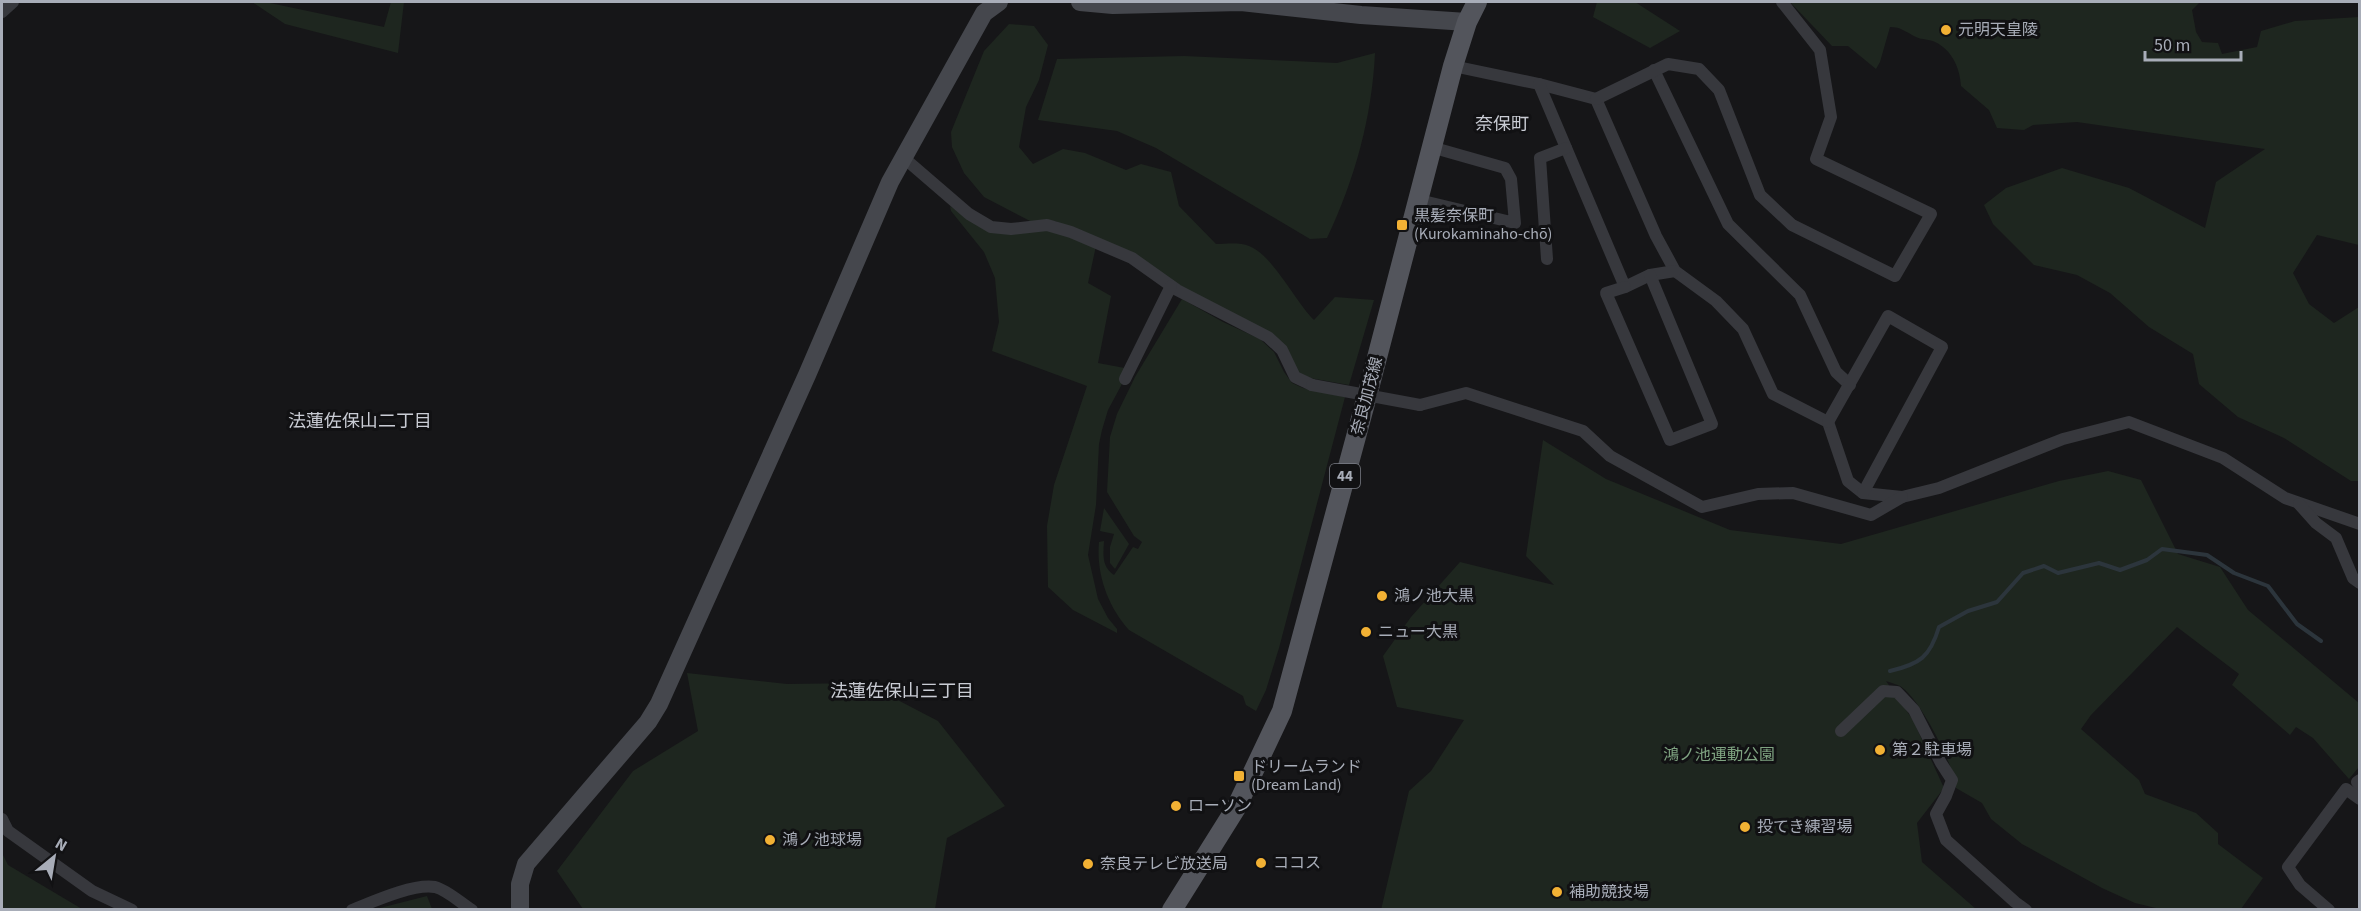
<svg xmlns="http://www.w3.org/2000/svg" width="2361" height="911" viewBox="0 0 2361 911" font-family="'Source Sans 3','Noto Sans JP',sans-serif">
<rect width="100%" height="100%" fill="#161618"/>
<!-- green -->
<g fill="#1e261f">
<path d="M 252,2 L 265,2 L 384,27 L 391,2 L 404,2 L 398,53 L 285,24 Z"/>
<path d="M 1597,2 L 1635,2 L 1680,31 L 1650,48 L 1593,17 Z"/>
<path d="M 1790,2 L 2200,2 L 2192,10 L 2196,32 L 2202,42 L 2218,43 L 2222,54 L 2257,47 L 2261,31 L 2295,21 L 2359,17 L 2359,245 L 2317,235 L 2293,273 L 2309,304 L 2334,323 L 2359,307 L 2359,481 L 2351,481 L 2284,438 L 2238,417 L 2199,384 L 2193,354 L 2149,327 L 2110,293 L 2077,275 L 2034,265 L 1993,224 L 1984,205 L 2006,188 L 2062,168 L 2129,188 L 2205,228 L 2216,182 L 2265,149 L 2077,122 L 2033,125 L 2024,130 L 1997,128 L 1989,110 L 1961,86 C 1960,68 1952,50 1935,42 C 1930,39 1922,40 1916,37 C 1906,32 1901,27 1890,27 L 1880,62 L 1876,69 L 1848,46 L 1832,46 Z"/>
<path d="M 1009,24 L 1034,26 L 1048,45 L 1039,80 L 1026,107 L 1019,147 L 1033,164 L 1063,149 L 1085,153 L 1126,170 L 1141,164 L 1171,172 L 1179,206 L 1216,244 C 1226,244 1240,242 1249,246 C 1272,254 1295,301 1314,320 L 1335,297 L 1374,300 L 1349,385 L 1304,377 L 1298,374 L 1289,353 L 1235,318 L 1094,238 L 1055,221 L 1032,222 L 984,197 L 964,173 L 952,147 L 951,132 L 984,51 Z"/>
<path d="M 1375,53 C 1372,117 1355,179 1327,238 L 1310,239 L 1156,148 L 1117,131 L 1038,120 L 1057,59 L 1184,56 L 1337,63 Z"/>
<path d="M 950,206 L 986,230 L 1052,231 L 1096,246 L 1088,283 L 1111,296 L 1098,363 L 1130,369 L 1108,410 L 1102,430 L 1099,444 L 1096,505 L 1088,555 L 1098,599 L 1108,618 L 1117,629 L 1117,633 L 1073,610 L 1048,587 L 1047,526 L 1054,485 L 1087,386 L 992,351 L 999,322 L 995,278 L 984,252 L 951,211 Z"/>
<path d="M 1182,299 L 1223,322 L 1260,339 L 1274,352 L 1284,372 L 1292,383 L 1303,388 L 1345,397 L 1279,648 L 1266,690 L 1256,711 L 1246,705 L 1243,696 L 1129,630 C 1108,607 1096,574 1099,542 L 1104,541 C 1103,556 1102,567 1114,575 L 1133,547 L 1138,549 L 1142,542 L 1134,536 L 1107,492 L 1110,437 L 1117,414 L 1135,377 Z"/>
<path d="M 1543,440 L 1606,479 L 1730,530 L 1841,544 L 2059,481 L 2108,471 L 2141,480 L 2178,554 L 2220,567 L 2248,610 L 2359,703 L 2359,767 L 2349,779 L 2313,738 L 2296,727 L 2290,735 L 2232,685 L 2239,674 L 2177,627 L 2091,715 L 2081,729 L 2139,780 L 2145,794 L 2196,813 L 2218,833 L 2218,844 L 2263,878 L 2241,909 L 2160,909 L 2135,903 L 2102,888 L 2022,844 L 1991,819 L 1982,803 L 1956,788 C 1955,766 1919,697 1900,686 C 1896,684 1891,683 1886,681 L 1913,720 L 1944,788 L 1917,823 L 1922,862 L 1976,909 L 1381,910 L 1409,791 L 1431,771 L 1464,720 L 1397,707 L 1383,656 L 1411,617 L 1460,562 L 1554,585 L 1526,556 Z"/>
<path d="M 1104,508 L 1129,544 L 1115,569 L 1110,563 L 1110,547 L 1114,534 L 1100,531 Z"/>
<path d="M 687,673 L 787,684 L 865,683 L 938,721 L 1005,806 L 947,838 L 935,909 L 583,909 L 557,871 L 633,771 L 698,731 Z"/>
<path d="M 2,853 L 8,865 L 82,909 L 2,909 Z"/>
<path d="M 427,896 L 432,909 L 376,909 Z"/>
</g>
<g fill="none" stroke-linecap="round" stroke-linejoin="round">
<!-- stream -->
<path stroke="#2c353c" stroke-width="4" d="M 1890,671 C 1920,664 1930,657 1939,627 L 1968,611 L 1997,602 L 2023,573 L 2044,566 L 2058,573 L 2099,563 L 2120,570 L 2147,560 L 2162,549 L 2207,555 L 2234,573 L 2268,586 L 2297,624 L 2321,641"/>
<!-- street -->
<g stroke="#37383d" stroke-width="12">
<path d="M 2,12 L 13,2"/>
<path d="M 1453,66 L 1539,84 L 1596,99 L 1656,236 L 1675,271 L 1716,301 L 1743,329 L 1773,394 L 1828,422 L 1848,481 L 1863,493 L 1902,497 L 1939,488 L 2063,439 L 2129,422 L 2223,458 L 2285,498 L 2360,524"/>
<path d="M 1654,70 L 1728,224 L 1800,295 L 1836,372 L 1850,385"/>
<path d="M 1539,84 L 1625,287 L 1650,275 L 1675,271"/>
<path d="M 1596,99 L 1668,64 L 1699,69 L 1719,90 L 1760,195 L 1792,225 L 1895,276 L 1931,214 L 1816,159 L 1831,117 L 1820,50 L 1782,2"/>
<path d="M 904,158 L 969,214 L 991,227 L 1011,229 L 1047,225 L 1071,232 L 1132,258 L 1177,290 L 1268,337 L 1282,350 L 1295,377 L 1312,385"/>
<path d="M 1419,200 L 1515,223 L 1511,179 L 1505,168 L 1431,147"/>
<path d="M 1547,259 L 1540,158 L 1566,148"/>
<path d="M 1625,287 L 1606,293 L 1670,440 L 1712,424 L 1650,275"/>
<path d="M 1125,379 L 1171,286"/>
<path d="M 1420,405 L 1466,393 L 1583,431 L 1610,456 L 1702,507 L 1758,494 L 1793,493 L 1871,515 L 1902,497"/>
<path d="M 1828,422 L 1888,316 L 1942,347 L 1863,493"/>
<path d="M 2299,504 L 2316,523 L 2336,538 L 2353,578 L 2360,583"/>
<path d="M 1841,731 L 1883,691 L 1897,692 L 1914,710 L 1941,763 L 1952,780 L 1946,796 L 1936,814 L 1946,840 L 2015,902 L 2026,910"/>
<path d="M 2360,780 L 2357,782 L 2360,786"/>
<path d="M 2,819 L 8,831 L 92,891 L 132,910"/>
<path d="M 352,910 C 372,902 414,883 435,887 C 447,890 461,903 472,910"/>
<path d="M 2329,910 L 2300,885 L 2288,867 L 2346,789 L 2360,799"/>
</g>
<!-- secondary -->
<g stroke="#45474d" stroke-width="18">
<path d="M 1080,2 L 1113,5 L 1241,2 L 1361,15 L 1467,22"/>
<path d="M 520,910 L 520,884 L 526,864 L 648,722 L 659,704 L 807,375 L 890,182 L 984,13 L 999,2"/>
</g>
<!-- primary -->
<path stroke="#53555c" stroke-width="20" d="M 1172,910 L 1236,808 L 1282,711 L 1367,396 L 1453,66 L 1467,22 L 1477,2"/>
<!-- street-bridge -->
<path stroke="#37383d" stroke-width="12" d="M 1312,385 L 1420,405"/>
</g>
<!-- markers -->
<g fill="#f2b134" stroke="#111113" stroke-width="2">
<circle cx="1946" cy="30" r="6"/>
<rect x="1396" y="219" width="12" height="12" rx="3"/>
<circle cx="1382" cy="596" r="6"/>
<circle cx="1366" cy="632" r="6"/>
<circle cx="1880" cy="750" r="6"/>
<rect x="1233" y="770" width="12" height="12" rx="3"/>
<circle cx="1176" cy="806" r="6"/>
<circle cx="1745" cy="827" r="6"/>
<circle cx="770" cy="840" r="6"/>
<circle cx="1261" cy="863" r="6"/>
<circle cx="1088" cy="864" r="6"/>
<circle cx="1557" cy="892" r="6"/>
</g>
<g text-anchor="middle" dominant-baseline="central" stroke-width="6" stroke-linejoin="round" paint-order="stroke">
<!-- shield labels -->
<rect fill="#111113" stroke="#7b7e86" stroke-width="1.5" x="1330" y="464" width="30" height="24" rx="4.5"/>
<g font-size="15" font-weight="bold" fill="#a8adb8">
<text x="1345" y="476">44</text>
</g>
<!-- poi labels -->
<g font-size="16" fill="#a8adb8" stroke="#111113" text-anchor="start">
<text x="1958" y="30">元明天皇陵</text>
<text x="1414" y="216">黒髪奈保町<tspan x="1414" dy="18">(Kurokaminaho-chō)</tspan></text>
<text x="1394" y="596">鴻ノ池大黒</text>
<text x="1378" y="632">ニュー大黒</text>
<text x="1892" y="750">第２駐車場</text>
<text x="1251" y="767">ドリームランド<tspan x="1251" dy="18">(Dream Land)</tspan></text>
<text x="1188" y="806">ローソン</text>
<text x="1757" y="827">投てき練習場</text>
<text x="782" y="840">鴻ノ池球場</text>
<text x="1273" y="863">ココス</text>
<text x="1100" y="864">奈良テレビ放送局</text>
<text x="1569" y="892">補助競技場</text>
</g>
<!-- street labels -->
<g font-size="16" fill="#a8adb8" stroke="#111113">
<text transform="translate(1367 396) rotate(-75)">奈良加茂線</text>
</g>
<!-- park labels -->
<g font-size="16" fill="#7fa381" stroke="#111113">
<text x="1719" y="755">鴻ノ池運動公園</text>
</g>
<!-- neighbourhood labels -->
<g font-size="18" fill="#c9ccd4" stroke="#111113">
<text x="1502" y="124">奈保町</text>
<text x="360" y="421">法蓮佐保山二丁目</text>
<text x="902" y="691">法蓮佐保山三丁目</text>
</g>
</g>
<!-- border -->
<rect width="2361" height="911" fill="none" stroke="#a8adb8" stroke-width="6"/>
<!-- north arrow -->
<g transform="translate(54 857) rotate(30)" stroke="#111113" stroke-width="4.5" paint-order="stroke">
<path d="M0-4.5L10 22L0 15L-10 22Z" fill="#a8adb8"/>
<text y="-9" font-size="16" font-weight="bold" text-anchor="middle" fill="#a8adb8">N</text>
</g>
<!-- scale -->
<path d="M2145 51v9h96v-9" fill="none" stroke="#a8adb8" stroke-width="3"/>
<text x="2154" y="51" font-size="18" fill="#a8adb8" stroke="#111113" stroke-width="4.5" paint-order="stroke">50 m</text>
</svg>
